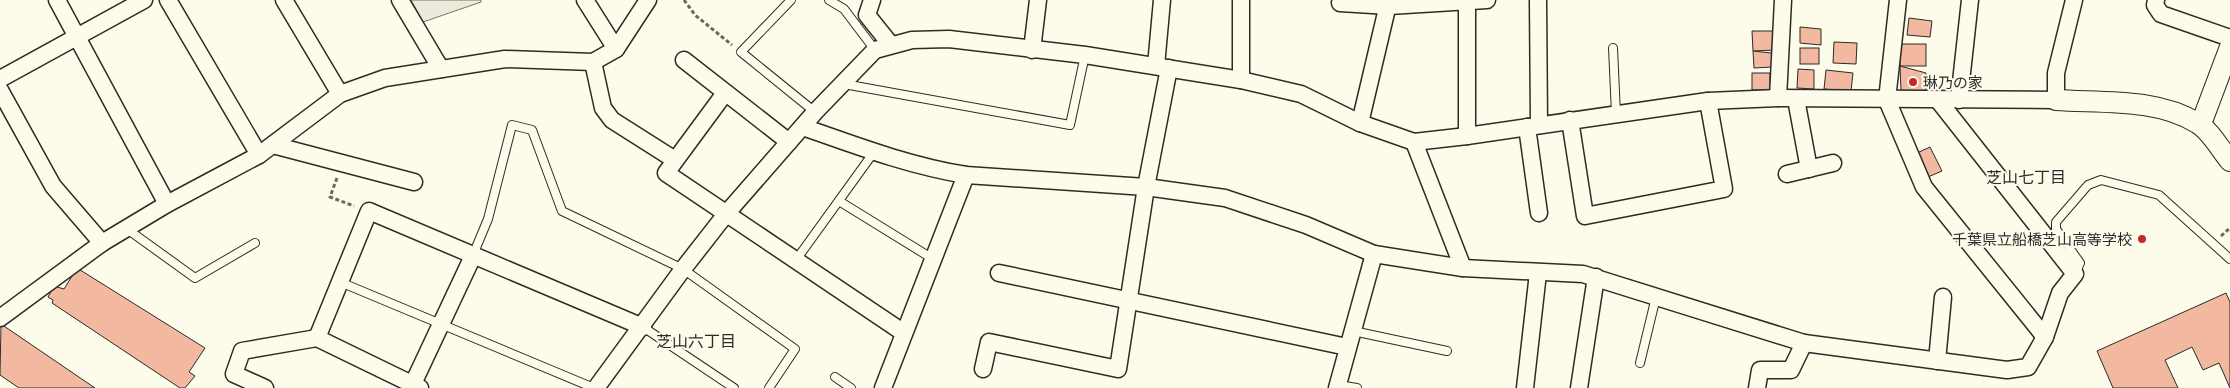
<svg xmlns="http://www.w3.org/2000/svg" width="2230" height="388" viewBox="0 0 2230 388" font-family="'IBM Plex Sans','Noto Sans JP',sans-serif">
<rect width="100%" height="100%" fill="#fdfbea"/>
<!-- green -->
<path fill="#ecebdb" stroke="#74746e" d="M 411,0 L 481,0 L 481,2 L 423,22 Z"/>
<!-- building -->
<g fill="#f2b8a0" stroke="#2b2b2b">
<path d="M 1909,18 L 1932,21 L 1930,37 L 1907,35 Z"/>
<path d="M 1800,27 L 1821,29 L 1821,45 L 1800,43 Z"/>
<path d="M 1752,31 L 1775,31 L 1776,50 L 1753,51 Z"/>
<path d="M 1834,42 L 1857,43 L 1856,64 L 1833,63 Z"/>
<rect x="1900" y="44" width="26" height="22"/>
<rect x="1800" y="48" width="19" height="16"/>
<path d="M 1753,51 L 1780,54 L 1772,67 L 1754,68 Z"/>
<path d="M 1900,66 L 1926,73 L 1926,91 L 1901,91 Z"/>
<path d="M 1798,69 L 1814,70 L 1814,89 L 1797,88 Z"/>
<path d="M 1826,70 L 1853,73 L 1851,91 L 1824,89 Z"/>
<rect x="1752" y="73" width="18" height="17"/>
<path d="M 1930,147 L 1942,171 L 1928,177 L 1917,153 Z"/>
<path d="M 77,268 L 205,348 L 189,372 L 195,376 L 185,388 L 180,388 L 52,303 L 53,300 L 48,297 L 54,286 L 64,289 Z"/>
<path d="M 2226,293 L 2230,302 L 2230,388 L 2219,363 L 2203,370 L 2192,347 L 2165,360 L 2178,388 L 2113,388 L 2097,351 Z"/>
<path d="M 1,324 L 95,388 L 19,388 L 0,375 Z"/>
</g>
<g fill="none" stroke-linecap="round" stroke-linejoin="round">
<defs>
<g id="service">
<path d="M 791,0 L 741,52 L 815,112"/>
<path d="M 829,0 L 844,9 L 875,50"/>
<path d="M 1613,48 L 1616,114"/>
<path d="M 844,84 L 1070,125 L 1085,55"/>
<path d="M 839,201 L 933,259"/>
<path d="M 127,229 L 195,278 L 255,243"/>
<path d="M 473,255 L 488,219 L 512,125 L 532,130 L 562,211 L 683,269 L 795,349 L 769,388"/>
<path d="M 796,260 L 874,152"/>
<path d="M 2075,274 L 2080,263 L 2056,229 L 2056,222 L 2088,185 L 2101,180 L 2159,195 L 2230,259"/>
<path d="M 340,282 L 594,388"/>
<path d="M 643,327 L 734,388"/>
<path d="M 1353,331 L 1447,351"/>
<path d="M 1640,363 L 1656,297"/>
<path d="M 835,377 L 851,388"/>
<path d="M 1338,385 L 1357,388"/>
</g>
<g id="minor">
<path d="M 57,0 L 167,204"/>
<path d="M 168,0 L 259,155"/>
<path d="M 284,0 L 340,94"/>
<path d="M 400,0 L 441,69"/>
<path d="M 585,0 L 616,49"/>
<path d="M 872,0 L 867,15 L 891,45"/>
<path d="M 1538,0 L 1539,125"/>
<path d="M 1898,0 L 1887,100 L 1924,187 L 2045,337"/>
<path d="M 2156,0 L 2155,5 L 2161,14 L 2230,38"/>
<path d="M 1340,3 L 1389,6 L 1487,0"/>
<path d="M 1032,50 L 1038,0"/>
<path d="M 684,60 L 789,142"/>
<path d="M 593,62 L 603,108 L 612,120 L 675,160"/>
<path d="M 1156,66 L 1162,0"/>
<path d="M 0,79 L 144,0"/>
<path d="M 1241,80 L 1241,0"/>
<path d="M 0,90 L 53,186 L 102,243"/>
<path d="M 725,93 L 666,173 L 904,333"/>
<path d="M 1778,98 L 1783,0"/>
<path d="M 1796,99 L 1809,169"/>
<path d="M 1959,100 L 1970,0"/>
<path d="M 1570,120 L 1585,216 L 1724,189 L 1708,101"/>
<path d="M 1360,123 L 1389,0"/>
<path d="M 803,127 C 857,146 910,166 966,175 L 1146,187 L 1225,198 L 1306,225 L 1374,254 L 1463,268 L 1583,274 L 1804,343 L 2007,370 L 2028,367 L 2045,337 L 2060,293 L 2075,274 L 1938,100"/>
<path d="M 1527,127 L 1539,213"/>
<path d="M 1467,136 L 1467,2"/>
<path d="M 1414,142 L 1463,268"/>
<path d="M 273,145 L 414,182"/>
<path d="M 1787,174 L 1833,163"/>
<path d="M 999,273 L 1347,347"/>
<path d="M 0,318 L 102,243 L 167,204 L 259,155 L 340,94 L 385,78 L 505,59 L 593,62 L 616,49 L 648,0"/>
<path d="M 317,338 L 369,211 L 643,327"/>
<path d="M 1937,361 L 1943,297"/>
<path d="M 983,369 L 989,342 L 1118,369 L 1146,187 L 1169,68"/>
<path d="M 265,388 L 234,374 L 242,351 L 317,338 L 420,388"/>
<path d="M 411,388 L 473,256"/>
<path d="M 596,388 L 683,269 L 726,214 L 815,112 L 875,50 L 912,40 L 949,39 L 1085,55 L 1241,80 L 1301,94 L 1360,123 L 1414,142 L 1467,136 L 1708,101 L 1778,98 L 2056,100 L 2056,73 L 2074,0"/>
<path d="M 883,388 L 966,175"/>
<path d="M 1337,388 L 1374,254"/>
<path d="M 1525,388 L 1538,273"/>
<path d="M 1579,388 L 1596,277"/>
<path d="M 1757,388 L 1760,370 L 1791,370 L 1804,343"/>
</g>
<g id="tertiary">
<path d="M 2056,100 C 2102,103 2157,98 2197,123 C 2210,130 2220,149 2230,161"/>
<path d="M 2199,123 L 2204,116 L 2230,47"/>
</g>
</defs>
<!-- service casing -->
<use href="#service" stroke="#2b2b2b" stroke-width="10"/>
<!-- minor casing -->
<use href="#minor" stroke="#2b2b2b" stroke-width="19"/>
<!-- tertiary casing -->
<use href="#tertiary" stroke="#2b2b2b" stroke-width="22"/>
<!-- path -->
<g stroke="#6a6964" stroke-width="3" stroke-dasharray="4 2.5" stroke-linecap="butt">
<path d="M 684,0 L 695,15 L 732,45"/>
<path d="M 337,178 L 330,197 L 354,206"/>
<path d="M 2221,236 L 2230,228"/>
</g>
<!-- service -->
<use href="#service" stroke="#fdfbea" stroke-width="8"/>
<!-- minor -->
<use href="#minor" stroke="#fdfbea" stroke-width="16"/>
<!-- tertiary -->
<use href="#tertiary" stroke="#fdfbea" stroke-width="20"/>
</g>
<!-- markers -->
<g fill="#c62828" stroke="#fdfbea" stroke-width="2">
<circle cx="1913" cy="82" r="5"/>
<circle cx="2142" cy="239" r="5"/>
</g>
<g text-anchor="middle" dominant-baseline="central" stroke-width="4" stroke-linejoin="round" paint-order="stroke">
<!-- poi labels -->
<g font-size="15" fill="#2b2b2b" stroke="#fdfbea" text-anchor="start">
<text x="1923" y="82">琳乃の家</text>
<text x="2132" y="239" text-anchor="end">千葉県立船橋芝山高等学校</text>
</g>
<!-- neighbourhood labels -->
<g font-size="16" fill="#2b2b2b" stroke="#fdfbea">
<text x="2026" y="177">芝山七丁目</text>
<text x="696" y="341">芝山六丁目</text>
</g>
</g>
</svg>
